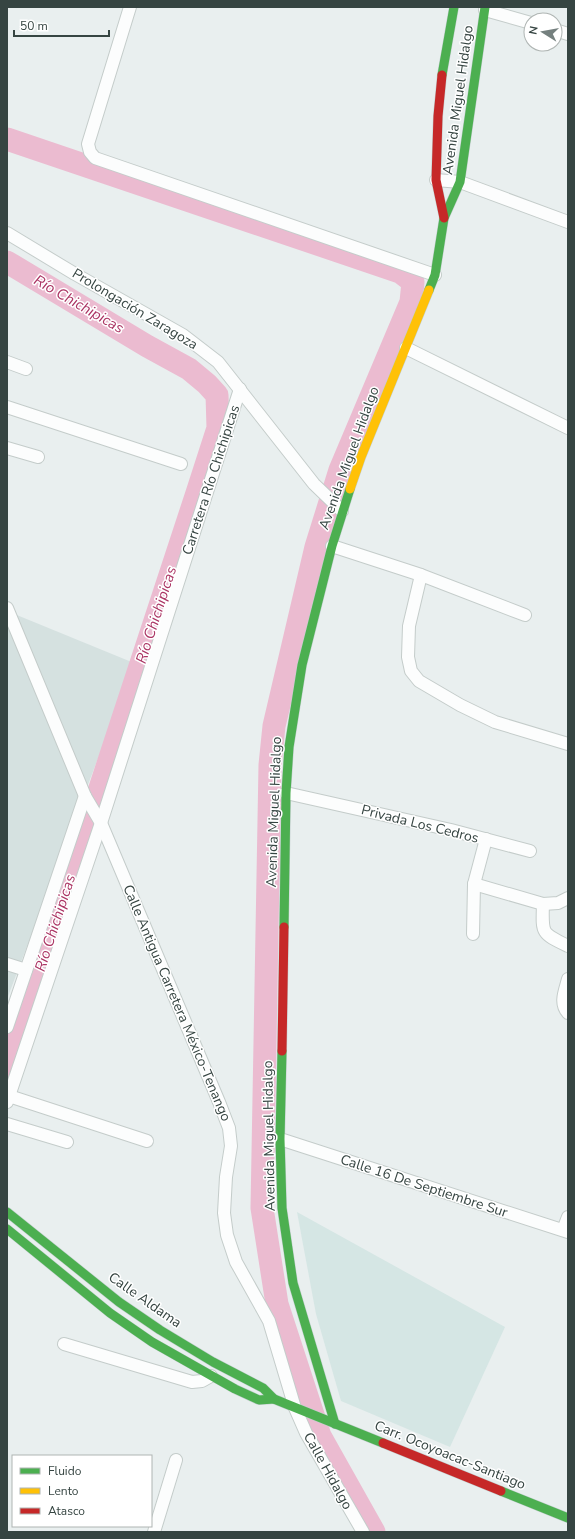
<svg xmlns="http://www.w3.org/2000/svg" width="575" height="1539" viewBox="0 0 575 1539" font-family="'Nunito Sans',sans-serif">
<rect width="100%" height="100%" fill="#e9efef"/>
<!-- residential -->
<path fill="#d5e1e0" d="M 7,611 L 134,663 L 7,999 Z"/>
<!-- education -->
<path fill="#d5e6e4" d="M 297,1212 L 505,1327 L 450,1447 L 341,1401 L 316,1314 Z"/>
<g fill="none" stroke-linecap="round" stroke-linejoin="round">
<!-- river -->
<g stroke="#ebbbd0" stroke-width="23">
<path d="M 7,139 L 400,272 L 413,282 L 411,302 L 340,470 L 316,547 L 274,726 L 270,765 L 262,1208 L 277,1304 L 320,1436 L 374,1532"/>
<path d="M 7,262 L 147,346 L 189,369 L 207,384 L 217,395 L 218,428 L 197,493 L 7,1071"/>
</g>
<defs>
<g id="street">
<path d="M 130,7 L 88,144 L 90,152 L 95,158 L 435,275"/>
<path d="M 485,10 L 531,23"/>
<path d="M 555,30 L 568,34"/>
<path d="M 436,180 L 460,182 L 568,222"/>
<path d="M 7,233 L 75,274 L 183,335 L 218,362 L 314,484 L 342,511"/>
<path d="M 406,348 L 568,428"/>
<path d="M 7,362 L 26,369"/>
<path d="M 7,407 L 181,464"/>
<path d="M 7,448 L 38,457"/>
<path d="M 332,546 L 421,575 L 525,615"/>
<path d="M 421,575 L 409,626 L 408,657 L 411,671 L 419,681 L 460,705 L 495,722 L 568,744"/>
<path d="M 7,608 L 85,796 L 101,823 L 219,1102 L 229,1128 L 231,1146 L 226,1177 L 224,1213 L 227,1235 L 236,1262 L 269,1321 L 295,1408 L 306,1433 L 363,1532"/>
<path d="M 286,793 L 451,830 L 530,851"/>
<path d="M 474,884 L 543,904 L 558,903 L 568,898"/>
<path d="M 543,904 C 542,934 541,933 568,946"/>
<path d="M 473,934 L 474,884 L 486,839"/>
<path d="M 7,964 L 26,970"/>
<path d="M 568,979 C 565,991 559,1003 568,1013"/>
<path d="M 7,1027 L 85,796"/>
<path d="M 9,1096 L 147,1141"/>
<path d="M 7,1102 L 101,823 L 240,389"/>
<path d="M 7,1124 L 67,1142"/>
<path d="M 280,1139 L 568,1232"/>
<path d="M 563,1230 L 568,1217"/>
<path d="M 64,1344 L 192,1382 L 202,1381 L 211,1376"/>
<path d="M 154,1532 L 176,1460"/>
</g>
<g id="fast">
<path d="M 442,75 L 454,7"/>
<path d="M 429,290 L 435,275 L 444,218 L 460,182 L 485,7"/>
<path d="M 284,927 L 286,793 L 289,747 L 302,665 L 332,546 L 350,489"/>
<path d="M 282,1051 L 280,1139 L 282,1208 L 293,1283 L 335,1424"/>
<path d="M 7,1212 L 119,1302 L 160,1330 L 213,1362 L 263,1388 L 274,1399 L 383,1443"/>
<path d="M 7,1229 L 110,1313 L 152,1342 L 235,1389 L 259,1400 L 274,1399"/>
<path d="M 501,1491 L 568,1518"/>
</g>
<path id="slow" d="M 350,489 L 361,457 L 429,290"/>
<g id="jam">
<path d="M 442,75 L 438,116 L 436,180 L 444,218"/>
<path d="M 282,1051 L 284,927"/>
<path d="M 383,1443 L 501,1491"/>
</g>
</defs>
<!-- street casing -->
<use href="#street" stroke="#c4ccca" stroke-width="14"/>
<!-- fast casing -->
<use href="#fast" stroke="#c2cfce" stroke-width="10"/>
<!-- slow casing -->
<use href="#slow" stroke="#c2cfce" stroke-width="10"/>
<!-- jam casing -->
<use href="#jam" stroke="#c2cfce" stroke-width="10"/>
<!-- street -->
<use href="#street" stroke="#fcfdfd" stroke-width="12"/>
<!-- fast -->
<use href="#fast" stroke="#4caf50" stroke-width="9"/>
<!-- slow -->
<use href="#slow" stroke="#ffc107" stroke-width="9"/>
<!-- jam -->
<use href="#jam" stroke="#c62828" stroke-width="9"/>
</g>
<g text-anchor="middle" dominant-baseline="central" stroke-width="3" stroke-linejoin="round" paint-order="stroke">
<!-- street labels -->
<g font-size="14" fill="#364542" stroke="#fff">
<text transform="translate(458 100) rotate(-82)">Avenida Miguel Hidalgo</text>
<text transform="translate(135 309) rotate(31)">Prolongación Zaragoza</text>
<text transform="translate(349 458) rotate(-70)">Avenida Miguel Hidalgo</text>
<text transform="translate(211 480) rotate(-72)">Carretera Río Chichipicas</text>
<text transform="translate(274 812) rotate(-88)">Avenida Miguel Hidalgo</text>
<text transform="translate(420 824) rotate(14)">Privada Los Cedros</text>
<text transform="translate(177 1003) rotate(67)">Calle Antigua Carretera México-Tenango</text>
<text transform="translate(269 1136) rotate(-91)">Avenida Miguel Hidalgo</text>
<text transform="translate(424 1186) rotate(18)">Calle 16 De Septiembre Sur</text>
<text transform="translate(145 1300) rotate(35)">Calle Aldama</text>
<text transform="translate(450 1455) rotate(22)">Carr. Ocoyoacac-Santiago</text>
<text transform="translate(328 1471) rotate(61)">Calle Hidalgo</text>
</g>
<!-- water labels -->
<g font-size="15" font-style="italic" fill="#ab3564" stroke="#fff">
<text transform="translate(79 304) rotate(30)">Río Chichipicas</text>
<text transform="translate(156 615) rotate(-72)">Río Chichipicas</text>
<text transform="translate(55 923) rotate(-72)">Río Chichipicas</text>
</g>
</g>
<!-- border -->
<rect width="575" height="1539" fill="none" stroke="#364542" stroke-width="16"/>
<!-- legend -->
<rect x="12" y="1455" width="140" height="72" fill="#ffffff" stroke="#afb5b3"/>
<rect x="20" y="1468" width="20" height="6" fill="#4caf50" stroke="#afb5b3"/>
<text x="48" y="1475" font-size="12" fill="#364542">Fluido</text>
<rect x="20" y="1488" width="20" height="6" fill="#ffc107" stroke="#afb5b3"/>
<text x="48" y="1495" font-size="12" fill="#364542">Lento</text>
<rect x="20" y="1508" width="20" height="6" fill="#c62828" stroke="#afb5b3"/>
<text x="48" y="1515" font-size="12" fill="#364542">Atasco</text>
<!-- north arrow -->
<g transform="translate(543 32) rotate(281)"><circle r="19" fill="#ffffff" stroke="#afb5b3"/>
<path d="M0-3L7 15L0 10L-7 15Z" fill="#75807f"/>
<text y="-6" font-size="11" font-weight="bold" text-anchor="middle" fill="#364542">N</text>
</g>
<!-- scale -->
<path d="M14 30v6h95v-6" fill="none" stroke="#364542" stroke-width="2"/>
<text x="20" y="30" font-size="12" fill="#364542" stroke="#ffffff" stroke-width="3" paint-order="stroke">50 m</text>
</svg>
